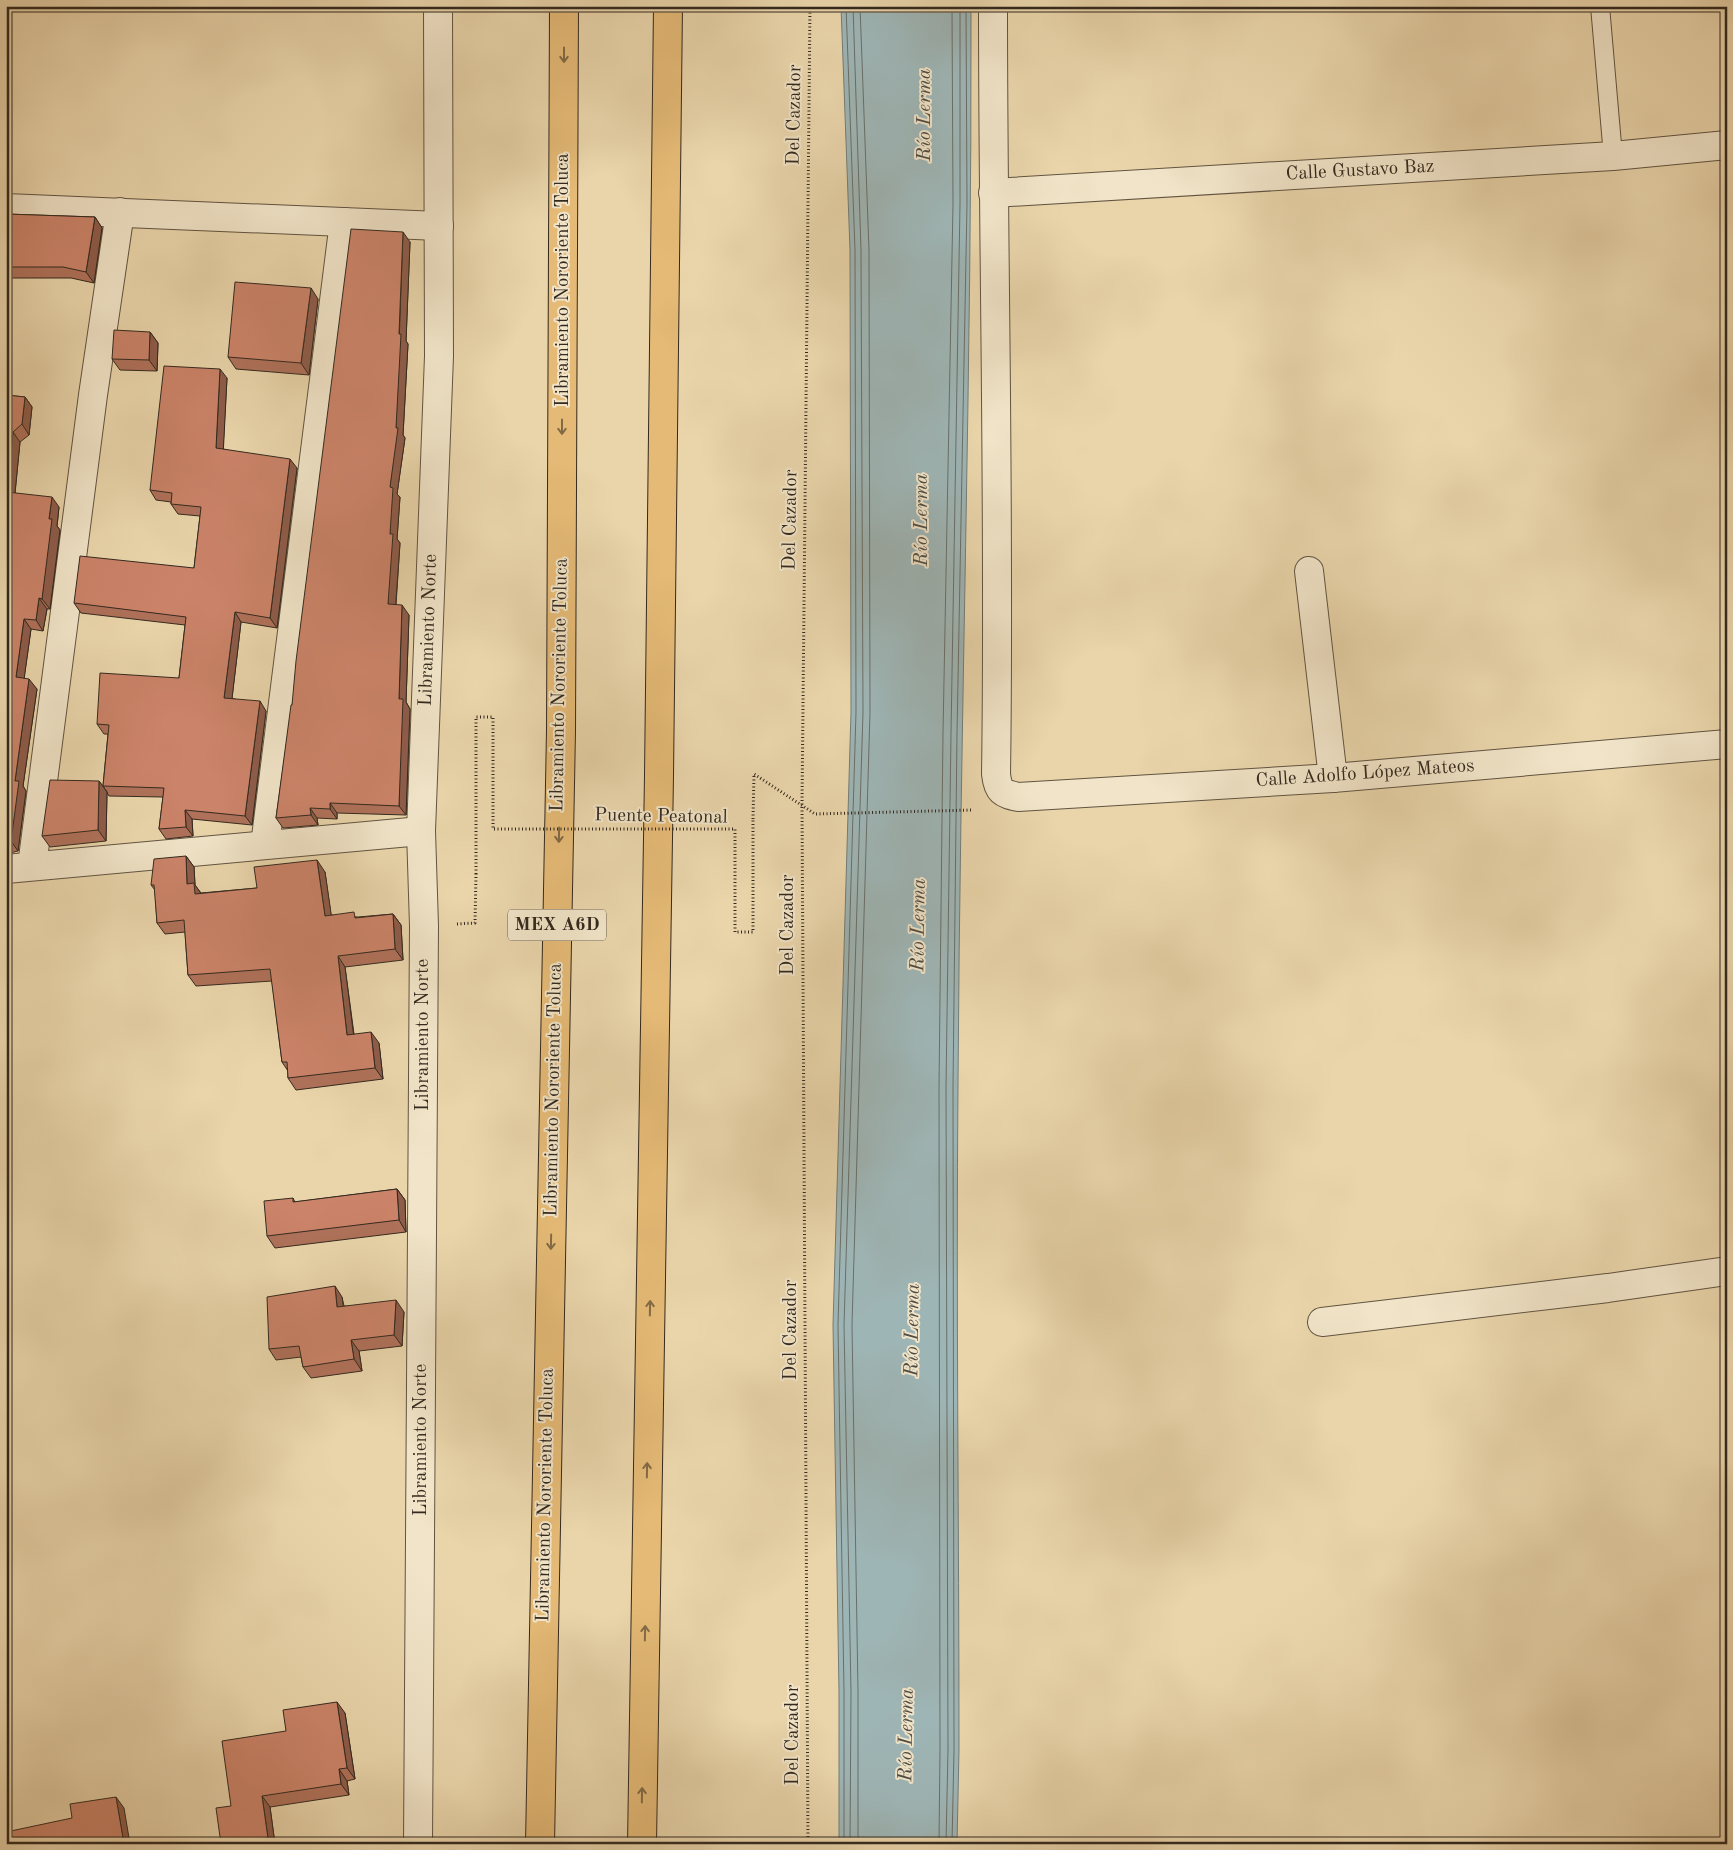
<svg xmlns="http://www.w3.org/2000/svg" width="1733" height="1850" viewBox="0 0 1733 1850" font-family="'Old Standard TT',serif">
<rect width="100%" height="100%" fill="#ead5ab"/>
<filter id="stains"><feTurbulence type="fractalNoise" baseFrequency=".004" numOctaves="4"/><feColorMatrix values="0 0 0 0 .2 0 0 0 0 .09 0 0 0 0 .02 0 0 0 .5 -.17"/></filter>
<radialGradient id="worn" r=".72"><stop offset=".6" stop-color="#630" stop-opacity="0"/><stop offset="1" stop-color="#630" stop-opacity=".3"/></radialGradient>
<!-- water -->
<path fill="#9eb5b5" stroke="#737d79" d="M 841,6 L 971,6 C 972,366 960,725 958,1084 C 956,1306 959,1528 959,1750 L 957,1844 L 839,1844 L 839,1692 L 833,1325 L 851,712 L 850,250 Z"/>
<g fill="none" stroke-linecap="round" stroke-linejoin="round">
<!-- shore -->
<g stroke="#686f6a" stroke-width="1">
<path d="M 844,1844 L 844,1692 L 838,1325 L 856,712 L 855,250 L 846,6"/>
<path d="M 850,1844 L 851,1692 L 844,1325 L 863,712 L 861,250 L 853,6"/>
<path d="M 858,1844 L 858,1692 L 852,1325 L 870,712 L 869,250 L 860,6"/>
<path d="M 939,1844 L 940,1750 L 939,1087 L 943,733 L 953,204 L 952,6"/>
<path d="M 946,1844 L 948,1750 L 946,1087 L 951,733 L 960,204 L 960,6"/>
<path d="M 952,1844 L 954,1750 L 953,1087 L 957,733 L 967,204 L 966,6"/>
</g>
<defs>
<path id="lane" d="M 1600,6 L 1613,156"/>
<g id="street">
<path d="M 993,6 C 993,262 1000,518 996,774 C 998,792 1002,793 1018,797 L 1333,778 L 1727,744"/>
<path d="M 993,193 L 1613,156 L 1727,145"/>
<path d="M 6,208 L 439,226"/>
<path d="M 1309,571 L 1333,778"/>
<path d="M 265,845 L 344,222"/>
<path d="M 32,866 L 93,395 L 120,212"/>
<path d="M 6,869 L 421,831"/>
<path d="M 1322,1322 L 1608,1288 L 1727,1271"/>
<path d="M 418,1844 L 424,926 L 421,831 L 439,356 L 438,6"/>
</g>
<g id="highway">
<path d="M 540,1844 L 561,731 L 564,6"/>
<path d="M 642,1844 L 659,775 L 668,6"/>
</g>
</defs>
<!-- lane casing -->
<use href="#lane" stroke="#615441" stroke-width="20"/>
<!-- street casing -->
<use href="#street" stroke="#615441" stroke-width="30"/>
<!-- highway casing -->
<use href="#highway" stroke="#33291e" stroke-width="30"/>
<!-- path -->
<g stroke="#33291e" stroke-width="3" stroke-dasharray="1 2.5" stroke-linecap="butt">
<path d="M 753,819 L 754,774 L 815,814 L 972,810"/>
<path d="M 457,924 L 475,923 L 476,874"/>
<path d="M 808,1844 L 802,805 L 810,6"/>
</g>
<!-- lane -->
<use href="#lane" stroke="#f1e4c8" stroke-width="18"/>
<!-- street -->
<use href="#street" stroke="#f1e4c8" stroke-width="28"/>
<!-- highway -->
<use href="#highway" stroke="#e5ba76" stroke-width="28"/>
<!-- path-bridge -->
<path stroke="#33291e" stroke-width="3" stroke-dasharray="1 2.5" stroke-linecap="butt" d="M 476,874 L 476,717 L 493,717 L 493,829 L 735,829 L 735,932 L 753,932 L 753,819"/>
</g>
<!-- wall -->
<g fill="#af715a" stroke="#33291e">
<path d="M 6,214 L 95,217 L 102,228 L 94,283 L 71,278 L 6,278 Z"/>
<path d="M 410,242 L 406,341 L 408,344 L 403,435 L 405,438 L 397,494 L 400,497 L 397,539 L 400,543 L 396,605 L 409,615 L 406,702 L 410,709 L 406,815 L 337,813 L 337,819 L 317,818 L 318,825 L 283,828 L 276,818 L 292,705 Z"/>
<path d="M 318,299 L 309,375 L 236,369 L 228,357 Z"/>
<path d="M 150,332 L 158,343 L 157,371 L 120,370 L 112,359 Z"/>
<path d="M 227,378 L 223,449 L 297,468 L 277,628 L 241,622 L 232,698 L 266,711 L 252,825 L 192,819 L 193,836 L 166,839 L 159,829 L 163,797 L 109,796 L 103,786 L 108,734 L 104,734 L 97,724 L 179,678 L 185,625 L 81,613 L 74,603 L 194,568 L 200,516 L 178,514 L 171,504 L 171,502 L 156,500 L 150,490 Z"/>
<path d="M 6,395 L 25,397 L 32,407 L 29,435 L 20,442 L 15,493 L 59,507 L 57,526 L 60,530 L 50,609 L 47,609 L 43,631 L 31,629 L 24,678 L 37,689 L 23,786 L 26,791 L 18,851 L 6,854 Z"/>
<path d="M 99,781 L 107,792 L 106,841 L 50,847 L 42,836 Z"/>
<path d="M 186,856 L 194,867 L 195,885 L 201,893 L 257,888 L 325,872 L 331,915 L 358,917 L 393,914 L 401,925 L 403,960 L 345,967 L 354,1034 L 379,1043 L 383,1079 L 296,1090 L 288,1078 L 288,1071 L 282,1062 L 272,981 L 196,986 L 188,975 L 185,932 L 165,934 L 157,923 L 155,890 L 151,885 Z"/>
<path d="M 397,1189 L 405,1200 L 406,1232 L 275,1248 L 267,1236 L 293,1198 L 295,1202 Z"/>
<path d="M 342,1297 L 344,1306 L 404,1312 L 402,1346 L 359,1351 L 362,1371 L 311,1378 L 303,1367 L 301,1357 L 276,1360 L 269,1349 Z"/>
<path d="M 345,1713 L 355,1779 L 347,1781 L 349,1795 L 270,1807 L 275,1844 L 221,1844 L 231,1806 L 286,1731 Z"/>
</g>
<!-- shaded-wall -->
<g fill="#8e5c4a" stroke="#33291e">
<path d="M 95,217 L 102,228 L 94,283 L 86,272 Z"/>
<path d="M 403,232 L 410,242 L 406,341 L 408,344 L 403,435 L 405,438 L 397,494 L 400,497 L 397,539 L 400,543 L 395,614 L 388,604 L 390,534 L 390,487 L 396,428 Z"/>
<path d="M 311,288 L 318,299 L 309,375 L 301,363 Z"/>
<path d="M 150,332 L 158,343 L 157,371 L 149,360 Z"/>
<path d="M 220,369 L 227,378 L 223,457 L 216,448 Z"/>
<path d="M 25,397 L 32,407 L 29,435 L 22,424 Z"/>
<path d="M 13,432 L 20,442 L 14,503 L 7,492 Z"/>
<path d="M 290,459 L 297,468 L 277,628 L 270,618 Z"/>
<path d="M 52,497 L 59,507 L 57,526 L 60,530 L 50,609 L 42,599 L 49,519 Z"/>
<path d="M 39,598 L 47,609 L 43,631 L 36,620 Z"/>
<path d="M 402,605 L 409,615 L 406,702 L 410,709 L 406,815 L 399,806 L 399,699 Z"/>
<path d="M 235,612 L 241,622 L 231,707 L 224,698 Z"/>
<path d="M 24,619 L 31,629 L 23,687 L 16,677 Z"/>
<path d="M 29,679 L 37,689 L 23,786 L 26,791 L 18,851 L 11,841 L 15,781 Z"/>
<path d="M 260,701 L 266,711 L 252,825 L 245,816 Z"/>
<path d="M 99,781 L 107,792 L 106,841 L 98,830 Z"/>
<path d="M 330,803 L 337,813 L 337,819 L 330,809 Z"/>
<path d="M 310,808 L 317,818 L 318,825 L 311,815 Z"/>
<path d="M 185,810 L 192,819 L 193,836 L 186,827 Z"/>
<path d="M 186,856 L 194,867 L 195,885 L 202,895 L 195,895 L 187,884 Z"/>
<path d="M 317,860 L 325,872 L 333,927 L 325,916 Z"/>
<path d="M 393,914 L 401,925 L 403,960 L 395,949 Z"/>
<path d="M 338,956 L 345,967 L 355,1046 L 347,1035 Z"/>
<path d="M 371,1032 L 379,1043 L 383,1079 L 375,1068 Z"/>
<path d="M 397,1189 L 405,1200 L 406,1232 L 399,1220 Z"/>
<path d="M 335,1286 L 342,1297 L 345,1318 L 337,1307 Z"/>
<path d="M 396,1300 L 404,1312 L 402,1346 L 394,1335 Z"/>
<path d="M 351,1340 L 359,1351 L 362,1371 L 354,1359 Z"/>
<path d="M 337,1702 L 345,1713 L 355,1779 L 347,1768 Z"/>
<path d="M 339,1769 L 347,1781 L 349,1795 L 341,1784 Z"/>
<path d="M 262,1796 L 270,1807 L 275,1844 L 272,1844 L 268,1838 Z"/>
<path d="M 116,1797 L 124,1808 L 130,1844 L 124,1844 Z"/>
</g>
<!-- building -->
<g fill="#cb8369" stroke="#33291e">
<path d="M 6,214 L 95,217 L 86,272 L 63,267 L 6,267 Z"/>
<path d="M 351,229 L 403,232 L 399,334 L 401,334 L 396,428 L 398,428 L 390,487 L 393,488 L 390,534 L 393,534 L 388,604 L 402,605 L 399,699 L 403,699 L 399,806 L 330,803 L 330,809 L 310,808 L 311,815 L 276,818 L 291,705 L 292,705 L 296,661 Z"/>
<path d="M 235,282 L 311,288 L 301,363 L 228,357 Z"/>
<path d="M 114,330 L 150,332 L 149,360 L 112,359 Z"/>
<path d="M 164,366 L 220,369 L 216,448 L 290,459 L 270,618 L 235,612 L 224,698 L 260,701 L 245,816 L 185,810 L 186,827 L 159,829 L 164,788 L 103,786 L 109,725 L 97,724 L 100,673 L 179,678 L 186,617 L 74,603 L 80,556 L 194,568 L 201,507 L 171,504 L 172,493 L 150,490 Z"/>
<path d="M 6,395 L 25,397 L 22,424 L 13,432 L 7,492 L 52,497 L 49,519 L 52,519 L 42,599 L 39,598 L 36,620 L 24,619 L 16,677 L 29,679 L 15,781 L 19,781 L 11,841 L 6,842 Z"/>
<path d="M 50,780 L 99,781 L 98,830 L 42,836 Z"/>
<path d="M 186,856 L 187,884 L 194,883 L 195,894 L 257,888 L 254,867 L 317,860 L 325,916 L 354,912 L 355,918 L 393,914 L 395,949 L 338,956 L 347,1035 L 371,1032 L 375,1068 L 288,1078 L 287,1062 L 282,1062 L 270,969 L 188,975 L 184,920 L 157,923 L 154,885 L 151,885 L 154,859 Z"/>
<path d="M 397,1189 L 399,1220 L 267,1236 L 264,1201 L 293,1198 L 293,1202 Z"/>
<path d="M 335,1286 L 337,1307 L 396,1300 L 394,1335 L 351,1340 L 354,1359 L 303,1367 L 299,1346 L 269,1349 L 267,1297 Z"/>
<path d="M 337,1702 L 347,1768 L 339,1769 L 341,1784 L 262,1796 L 268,1838 L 228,1844 L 221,1844 L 216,1808 L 231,1806 L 222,1741 L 286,1731 L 283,1710 Z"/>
<path d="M 116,1797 L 124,1844 L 8,1844 L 6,1832 L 72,1818 L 70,1804 Z"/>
</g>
<!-- one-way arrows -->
<defs><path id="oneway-shaft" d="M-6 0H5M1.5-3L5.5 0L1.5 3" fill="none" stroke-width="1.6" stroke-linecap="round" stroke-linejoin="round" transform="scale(1.25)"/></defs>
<g stroke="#836a46">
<use href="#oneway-shaft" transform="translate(564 55) rotate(90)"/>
<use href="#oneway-shaft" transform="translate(562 427) rotate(90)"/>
<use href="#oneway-shaft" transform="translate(559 835) rotate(91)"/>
<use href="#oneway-shaft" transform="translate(551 1242) rotate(91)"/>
<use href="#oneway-shaft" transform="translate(650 1308) rotate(-89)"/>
<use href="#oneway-shaft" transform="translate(647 1470) rotate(-89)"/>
<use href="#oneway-shaft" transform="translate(645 1633) rotate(-89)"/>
<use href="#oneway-shaft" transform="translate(642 1795) rotate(-89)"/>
</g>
<g text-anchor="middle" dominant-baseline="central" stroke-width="4" stroke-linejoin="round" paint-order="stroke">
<!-- shield labels -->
<rect fill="#f1e4c8" stroke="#6c6151" stroke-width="1" x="508" y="909.5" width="98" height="31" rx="4"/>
<g font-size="18" font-weight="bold" fill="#33291e">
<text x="557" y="925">MEX A6D</text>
</g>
<!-- street labels -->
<g font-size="19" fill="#33291e" stroke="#f1e4c8">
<text transform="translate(795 115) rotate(-89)">Del Cazador</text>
<text transform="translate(1360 171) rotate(-3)">Calle Gustavo Baz</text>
<text transform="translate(563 280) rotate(-90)">Libramiento Nororiente Toluca</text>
<text transform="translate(791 520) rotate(-89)">Del Cazador</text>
<text transform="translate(429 630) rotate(-88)">Libramiento Norte</text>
<text transform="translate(560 685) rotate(-89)">Libramiento Nororiente Toluca</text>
<text transform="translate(1365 774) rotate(-4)">Calle Adolfo López Mateos</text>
<text transform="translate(661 817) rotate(1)">Puente Peatonal</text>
<text transform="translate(788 925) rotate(-90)">Del Cazador</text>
<text transform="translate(423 1035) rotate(-90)">Libramiento Norte</text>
<text transform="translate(554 1090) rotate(-89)">Libramiento Nororiente Toluca</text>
<text transform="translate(791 1330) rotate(-90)">Del Cazador</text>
<text transform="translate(421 1440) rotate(-90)">Libramiento Norte</text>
<text transform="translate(546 1495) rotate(-89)">Libramiento Nororiente Toluca</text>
<text transform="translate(793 1735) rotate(-90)">Del Cazador</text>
</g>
<!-- water labels -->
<g font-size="20" font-style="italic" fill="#4e4c44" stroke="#f1e4c8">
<text transform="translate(925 115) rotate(-90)">Río Lerma</text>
<text transform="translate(922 520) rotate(-90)">Río Lerma</text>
<text transform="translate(919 925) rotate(-89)">Río Lerma</text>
<text transform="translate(913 1330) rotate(-89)">Río Lerma</text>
<text transform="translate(907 1735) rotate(-89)">Río Lerma</text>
</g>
</g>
<!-- margin -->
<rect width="1733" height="1850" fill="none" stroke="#ead5ab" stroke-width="25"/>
<rect x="8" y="8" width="1718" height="1835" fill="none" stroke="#33291e" stroke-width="2.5"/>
<rect x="12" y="12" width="1708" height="1825" fill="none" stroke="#33291e"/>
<rect width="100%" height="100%" filter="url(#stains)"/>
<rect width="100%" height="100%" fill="url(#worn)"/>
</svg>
